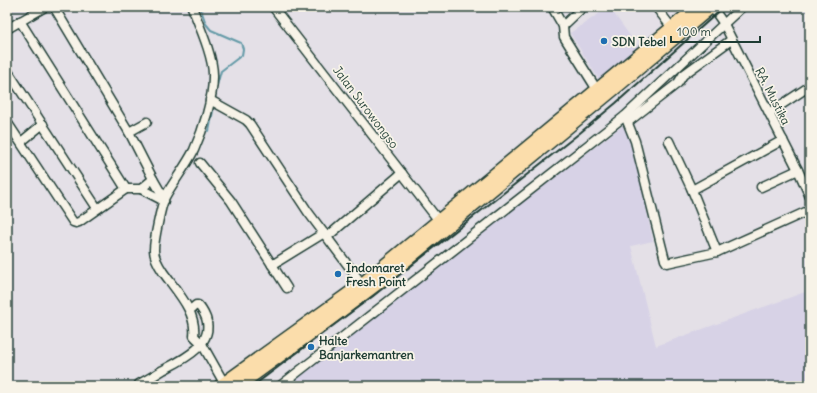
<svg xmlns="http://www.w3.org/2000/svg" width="817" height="393" viewBox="0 0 817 393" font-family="Delius,sans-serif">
<rect width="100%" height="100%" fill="#e4e0e7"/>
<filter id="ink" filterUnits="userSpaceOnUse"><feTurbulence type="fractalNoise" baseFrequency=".025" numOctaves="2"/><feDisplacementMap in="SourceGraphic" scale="8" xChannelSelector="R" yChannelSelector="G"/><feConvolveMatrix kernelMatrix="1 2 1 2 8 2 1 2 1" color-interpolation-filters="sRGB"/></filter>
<g filter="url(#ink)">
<!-- built -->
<g fill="#d7d2e6">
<path d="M 609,7 L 639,48 L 600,81 L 570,33 Z"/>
<path d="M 625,124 L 634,150 L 653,241 L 631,246 L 656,346 L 805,292 L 810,299 L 810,386 L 281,386 Z"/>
</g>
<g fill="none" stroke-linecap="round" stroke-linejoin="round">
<!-- stream -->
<g stroke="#649aa7" stroke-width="2">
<path d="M 200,7 L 206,24 L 211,30 L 241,43 L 243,49 L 242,55 L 221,71 L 216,89"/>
<path d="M 209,131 L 214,106"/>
</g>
<defs>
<g id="minor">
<path d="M 54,7 L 129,132 L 153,179 L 164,198"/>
<path d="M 192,7 C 199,25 214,58 213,77 C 213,99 203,130 194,150 C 186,166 174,181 165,197 C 161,206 154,240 154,250 C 154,258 159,266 163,272 C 177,292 197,312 194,336 L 202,344 L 224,383"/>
<path d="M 273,7 L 439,221"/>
<path d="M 552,7 L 563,26 L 564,37 L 599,93"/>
<path d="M 656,7 L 672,28"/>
<path d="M 712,7 L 724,24 L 798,170 L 810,197"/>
<path d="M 20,21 L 126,189"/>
<path d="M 563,26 L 583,7"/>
<path d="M 7,29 L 45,7"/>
<path d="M 7,70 L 97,208"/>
<path d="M 210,100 L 246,120 L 250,124 L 308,212 L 362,284"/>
<path d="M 769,113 L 810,86"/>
<path d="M 625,116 L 635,141 L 665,260 L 667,263 L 717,252 L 810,210"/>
<path d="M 7,122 L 73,222 L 76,223 L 79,222 L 126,189 L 141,189 L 153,179"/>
<path d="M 628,122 L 678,83 L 683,75 L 731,40"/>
<path d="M 129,132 L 147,122"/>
<path d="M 669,141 L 692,190 L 783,140"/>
<path d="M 21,142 L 43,124"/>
<path d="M 200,163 L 231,201 L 287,288"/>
<path d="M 761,187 L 798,170"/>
<path d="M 141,189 L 164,201"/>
<path d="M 692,190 L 717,252"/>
<path d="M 327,237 L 402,173"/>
<path d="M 272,265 L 324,233"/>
<path d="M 139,384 C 147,380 155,375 163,370 C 182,360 215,345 206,318 C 204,313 202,309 198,305 L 196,305 L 190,310"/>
<path d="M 280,386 L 625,116 L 742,7"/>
</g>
<g id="highway">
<path d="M 220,386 L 362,284 L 697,7"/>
<path d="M 238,386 L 369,291 L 620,84 L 711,7"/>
</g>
</defs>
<!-- minor casing -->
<use href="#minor" stroke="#1f3d34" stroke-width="11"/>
<!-- highway casing -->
<use href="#highway" stroke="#1f3d34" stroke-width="15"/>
<!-- minor -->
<use href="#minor" stroke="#f7f3e8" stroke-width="8"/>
<!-- highway -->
<use href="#highway" stroke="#fbddab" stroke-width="12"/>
<!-- rail -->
<path stroke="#1f3d34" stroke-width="2" d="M 253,386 L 383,288 L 581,132 L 616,103 L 724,7"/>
</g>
</g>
<!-- markers -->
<g fill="#1f6fb2" stroke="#f7f3e8" stroke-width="1.5">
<circle cx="604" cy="41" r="4"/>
<circle cx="338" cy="274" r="4"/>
<circle cx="311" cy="347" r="4"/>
</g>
<g text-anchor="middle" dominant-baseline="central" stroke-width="3.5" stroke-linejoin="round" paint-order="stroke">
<!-- poi labels -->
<g font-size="12" font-weight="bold" fill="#1f3d34" stroke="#f7f3e8" text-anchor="start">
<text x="612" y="41">SDN Tebel</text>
<text x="346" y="267">Indomaret<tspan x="346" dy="14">Fresh Point</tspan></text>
<text x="319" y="340">Halte<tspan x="319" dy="14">Banjarkemantren</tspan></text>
</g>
<!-- street labels -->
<g font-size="12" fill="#1f3d34" stroke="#f7f3e8">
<text transform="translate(773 96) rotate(63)">RA. Mustika</text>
<text transform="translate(366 107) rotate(53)">Jalan Surowongso</text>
</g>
</g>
<!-- margin -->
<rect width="817" height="393" fill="none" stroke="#f7f3e8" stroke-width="24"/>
<rect x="12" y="12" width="793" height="369" fill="none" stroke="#1f3d34" stroke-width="1.5" filter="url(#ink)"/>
<!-- scale -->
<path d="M671 36v6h89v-6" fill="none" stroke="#1f3d34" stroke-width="2"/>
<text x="677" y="36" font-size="12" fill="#1f3d34" stroke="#f7f3e8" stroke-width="3" paint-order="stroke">100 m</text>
</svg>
